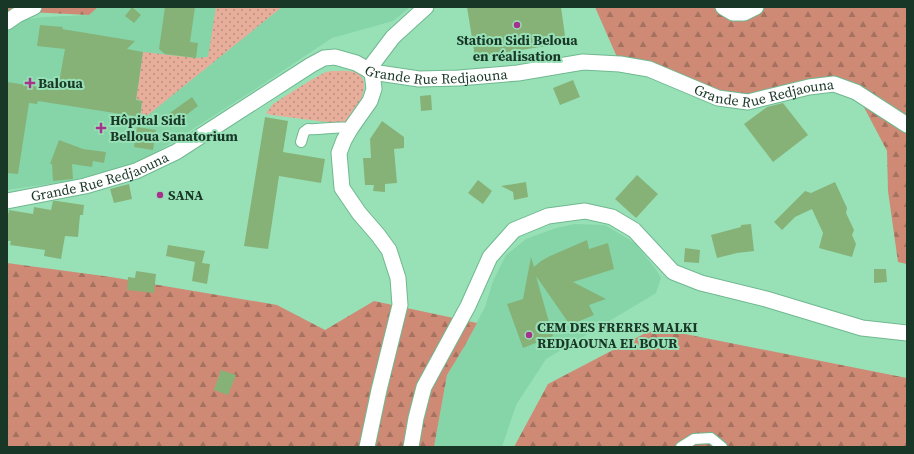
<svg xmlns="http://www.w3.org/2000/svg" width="914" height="454" viewBox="0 0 914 454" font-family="'Source Serif 4',serif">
<defs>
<pattern id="grass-dots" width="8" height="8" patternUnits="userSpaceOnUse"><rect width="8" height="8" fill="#e7ae9c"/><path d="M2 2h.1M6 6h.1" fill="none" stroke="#ba8e7f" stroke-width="1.8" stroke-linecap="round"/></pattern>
<pattern id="forest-firs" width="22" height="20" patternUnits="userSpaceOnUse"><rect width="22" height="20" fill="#ce8a75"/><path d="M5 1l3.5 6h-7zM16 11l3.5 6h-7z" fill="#a67260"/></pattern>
</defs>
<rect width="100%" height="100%" fill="#98e1b7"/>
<!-- built -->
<g fill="#85d5a9">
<path d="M 98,7 L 410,7 L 393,21 L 332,38 L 254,90 L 135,166 L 69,181 L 7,190 L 7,29 L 21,20 L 44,17 L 89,15 Z"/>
<path d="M 575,224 L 605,225 L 635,243 L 655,268 L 661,278 L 656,293 L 546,359 L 516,405 L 502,447 L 434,447 L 447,375 L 464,347 L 485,307 L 493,281 L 506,255 L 526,239 L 556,228 Z"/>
</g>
<!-- grass -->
<g fill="url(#grass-dots)">
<path d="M 216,7 L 282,7 L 148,115 L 141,116 L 142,101 L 136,99 L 143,52 L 196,58 L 208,57 Z"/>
<path d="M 332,71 C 341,71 353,69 360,75 C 372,87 354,113 348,124 L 318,121 L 271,115 L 266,113 L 273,104 L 290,93 L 311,80 L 326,72 Z"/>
</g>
<!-- forest -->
<g fill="url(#forest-firs)">
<path d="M 7,7 L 98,7 L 89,15 L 7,11 Z"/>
<path d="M 595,7 L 907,7 L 907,264 L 898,262 L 888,191 L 887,151 L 856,92 L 834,84 L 748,102 L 620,64 Z"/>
<path d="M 7,263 L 111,277 L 277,305 L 325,330 L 374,301 L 477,323 L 464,347 L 447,375 L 434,447 L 7,447 Z"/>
<path d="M 655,328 L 907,378 L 907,447 L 514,447 L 548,384 Z"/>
</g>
<!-- building -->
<g fill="#86b278">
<path d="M 132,7 L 141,15 L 134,23 L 125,16 Z"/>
<path d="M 165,7 L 195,7 L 190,42 L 198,43 L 196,58 L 165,54 L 159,49 Z"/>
<path d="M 467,7 L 561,7 L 566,43 L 475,57 Z"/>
<path d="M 40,25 L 63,27 L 62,29 L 135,41 L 127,49 L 143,52 L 136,100 L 142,101 L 140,117 L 38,101 L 37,104 L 29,103 L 18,174 L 7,173 L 7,82 L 46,88 L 46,86 L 58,88 L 65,49 L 37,46 Z"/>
<path d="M 573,80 L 580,97 L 560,105 L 553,88 Z"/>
<path d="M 431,95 L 432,110 L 421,111 L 420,96 Z"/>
<path d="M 192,97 L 198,106 L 172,126 L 167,119 L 167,115 Z"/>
<path d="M 783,103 L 808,135 L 773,162 L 744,124 L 767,107 Z"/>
<path d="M 265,117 L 288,121 L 283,152 L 325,159 L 321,183 L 279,176 L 268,249 L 244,246 Z"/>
<path d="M 382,121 L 404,137 L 404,148 L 394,149 L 397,183 L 385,184 L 385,192 L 373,191 L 374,185 L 365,185 L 363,158 L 371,158 L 370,139 Z"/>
<path d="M 137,127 L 156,130 L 153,150 L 134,147 Z"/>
<path d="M 59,140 L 83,149 L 106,152 L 104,163 L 93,161 L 92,167 L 72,164 L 73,179 L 53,181 L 52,164 L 50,164 Z"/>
<path d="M 637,175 L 658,194 L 636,218 L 615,199 Z"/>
<path d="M 478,180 L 492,191 L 483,204 L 468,193 Z"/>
<path d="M 526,182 L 528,197 L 514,200 L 513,192 L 501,186 Z"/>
<path d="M 835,182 L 847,208 L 846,213 L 854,230 L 852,235 L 856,244 L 852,257 L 819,248 L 823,233 L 812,209 L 795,217 L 782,230 L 774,222 L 805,191 L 811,193 Z"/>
<path d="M 129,184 L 132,199 L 114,203 L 110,189 Z"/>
<path d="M 53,201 L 57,201 L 84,205 L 83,215 L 80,215 L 78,237 L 65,236 L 61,259 L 44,256 L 45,250 L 10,245 L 11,241 L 7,241 L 7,219 L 9,210 L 33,214 L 34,207 L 51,210 Z"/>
<path d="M 751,224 L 754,251 L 737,253 L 717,258 L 711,235 L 741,227 L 741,225 Z"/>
<path d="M 587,240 L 589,249 L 608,243 L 614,269 L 573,282 L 606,299 L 589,305 L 594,315 L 570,325 L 536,276 L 553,336 L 523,348 L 507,304 L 523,299 L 531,257 L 534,267 L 541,261 L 550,256 Z"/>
<path d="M 168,245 L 205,251 L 202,263 L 210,264 L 207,284 L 192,281 L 195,262 L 200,263 L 166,256 Z"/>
<path d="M 685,248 L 700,250 L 699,263 L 684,262 Z"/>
<path d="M 874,269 L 886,269 L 887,282 L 874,283 Z"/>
<path d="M 136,271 L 156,274 L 154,293 L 127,290 L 128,277 L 135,278 Z"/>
<path d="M 221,370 L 236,375 L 228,395 L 214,390 Z"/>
</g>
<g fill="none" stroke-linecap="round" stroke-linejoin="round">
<defs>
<g id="street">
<path d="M 301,142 L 304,132 L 308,129 C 322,130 336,126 351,128"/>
<path d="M 681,447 L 694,439 L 711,438 L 722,447"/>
</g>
<g id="secondary">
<path d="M 723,7 L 733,13 L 744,13 L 756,7"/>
<path d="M 7,22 L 17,15 L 34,7"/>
<path d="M 368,70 L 393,37 L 426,7"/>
<path id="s1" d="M 7,201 L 85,186 L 136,171 L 176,152 L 311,65 L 324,58 L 335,57 L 356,63 L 372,72 L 419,79 L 459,78 L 518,73 L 583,62 L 620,64 L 649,69 L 718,98 L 748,102 L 809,87 L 834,84 L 856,92 L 907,125"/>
<path d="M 367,447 L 379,390 L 400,305 L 398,278 L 389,250 L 378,235 L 359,213 L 342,188 L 339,153 L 344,140 L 351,128 L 370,101 L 374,89 L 372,72"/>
<path d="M 411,447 L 416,418 L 424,387 L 468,306 L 490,257 L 514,230 L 548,216 L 585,211 L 612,217 L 634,230 L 673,272 L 701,283 L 766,299 L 862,328 L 907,333"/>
</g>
</defs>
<!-- street casing -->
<use href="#street" stroke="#70b890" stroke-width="12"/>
<!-- secondary casing -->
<use href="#secondary" stroke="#70b890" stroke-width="17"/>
<!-- street -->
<use href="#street" stroke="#fff" stroke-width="10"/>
<!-- secondary -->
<use href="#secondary" stroke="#fff" stroke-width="15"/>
</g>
<!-- markers -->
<g fill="#a6328c" stroke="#98e1b7" stroke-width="1.5">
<circle cx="517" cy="25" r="4"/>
<path d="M28 77h4v4h4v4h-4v4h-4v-4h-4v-4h4z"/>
<path d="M99 122h4v4h4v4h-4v4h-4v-4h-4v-4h4z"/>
<circle cx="160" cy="195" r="4"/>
<circle cx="529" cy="335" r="4"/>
</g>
<g text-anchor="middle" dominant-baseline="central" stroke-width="4" stroke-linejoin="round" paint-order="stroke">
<!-- poi labels -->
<g font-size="14" font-weight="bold" fill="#193727" stroke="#98e1b7" text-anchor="start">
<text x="517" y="40" text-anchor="middle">Station Sidi Beloua<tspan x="517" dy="16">en réalisation</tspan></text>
<text x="38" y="83">Baloua</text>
<text x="110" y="120">Hôpital Sidi<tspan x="110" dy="16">Belloua Sanatorium</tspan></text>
<text x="168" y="195">SANA</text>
<text x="537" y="327">CEM DES FRERES MALKI<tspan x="537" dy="16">REDJAOUNA EL BOUR</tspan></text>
</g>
<!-- street labels -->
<g font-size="14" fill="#193727" stroke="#98e1b7">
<text stroke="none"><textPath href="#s1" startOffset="468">Grande Rue Redjaouna</textPath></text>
<text stroke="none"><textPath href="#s1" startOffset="804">Grande Rue Redjaouna</textPath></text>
<text stroke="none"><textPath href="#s1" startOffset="96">Grande Rue Redjaouna</textPath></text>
</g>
</g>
<!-- border -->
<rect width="914" height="454" fill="none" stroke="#193727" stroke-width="16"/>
</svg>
